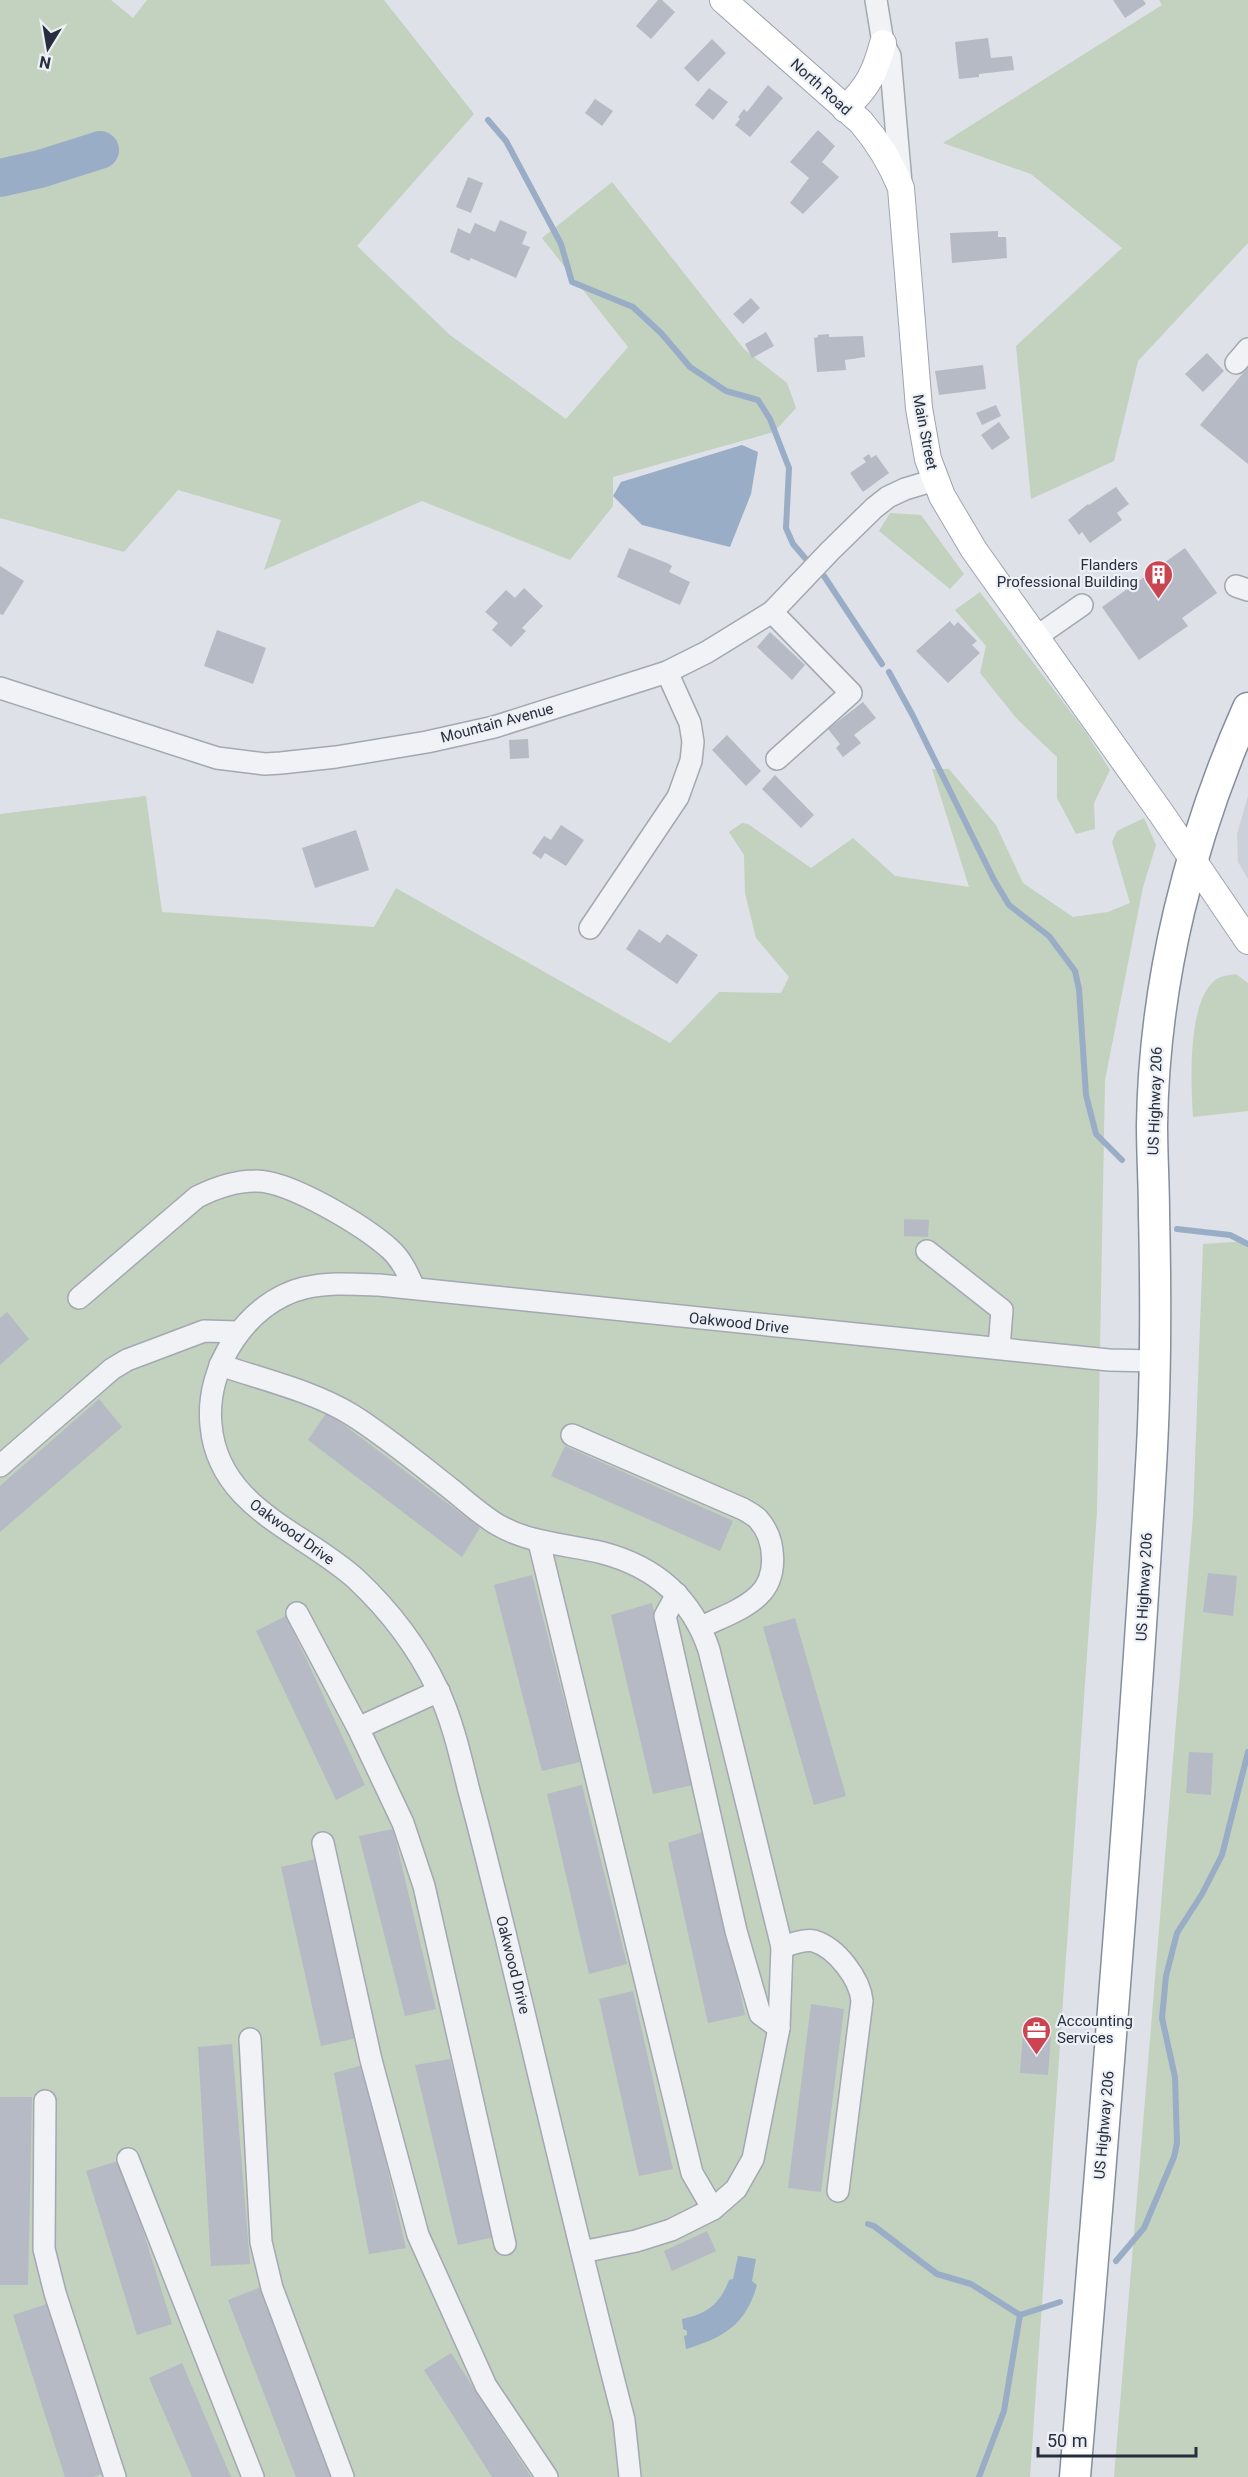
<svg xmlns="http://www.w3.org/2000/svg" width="1248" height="2477" viewBox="0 0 1248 2477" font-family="Roboto,sans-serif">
<rect width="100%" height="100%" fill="#dee1e7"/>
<!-- built -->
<path fill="#ccd0d9" d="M 1248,796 L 1248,879 L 1238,862 L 1237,834 Z"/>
<!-- green -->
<g fill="#c3d1bf">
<path d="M 0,0 L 111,0 L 133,18 L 147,0 L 384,0 L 474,114 L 357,246 L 450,335 L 566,419 L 628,347 L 542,238 L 612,182 L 744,349 L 787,383 L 796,408 L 774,432 L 613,477 L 613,506 L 570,560 L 422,501 L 264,570 L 281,520 L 178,490 L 124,552 L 0,518 Z"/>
<path d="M 1159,0 L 1248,0 L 1248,243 L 1138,361 L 1114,461 L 1031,499 L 1016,346 L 1122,248 L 1031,174 L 943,143 L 1162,5 Z"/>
<path d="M 890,513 L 921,515 L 964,574 L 950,589 L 879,531 Z"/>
<path d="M 980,592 L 1085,731 L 1110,770 L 1094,803 L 1095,829 L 1076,834 L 1057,798 L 1057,757 L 1017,719 L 980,673 L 986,646 L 955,610 Z"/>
<path d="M 932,769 L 949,769 L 996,825 L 1023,883 L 1073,917 L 1108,912 L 1130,903 L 1112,842 L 1117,831 L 1144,818 L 1156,845 L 1143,887 L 1105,1080 L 1097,1511 L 1030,2477 L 0,2477 L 0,814 L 146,796 L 162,912 L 374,927 L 396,888 L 670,1043 L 719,992 L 781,993 L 789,977 L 756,938 L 745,893 L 744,855 L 729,832 L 742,823 L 748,824 L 811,868 L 853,838 L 895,876 L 969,887 Z"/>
<path d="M 1236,974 L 1248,983 L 1248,1111 L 1193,1117 C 1191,1083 1187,1005 1214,981 C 1219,976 1230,975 1236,974 Z"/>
<path d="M 1248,1241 L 1248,2477 L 1114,2477 L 1193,1516 L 1203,1244 Z"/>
</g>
<!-- water -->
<g fill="#99adc7">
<path d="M 742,445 L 758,452 L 751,494 L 730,547 L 642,525 L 613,496 L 621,482 Z"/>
<path d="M 738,2256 L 756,2259 L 752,2281 L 757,2285 C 746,2325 723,2338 686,2349 L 684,2336 L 687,2335 L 687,2331 L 683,2329 L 682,2319 C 707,2314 720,2304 729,2280 L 733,2279 Z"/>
</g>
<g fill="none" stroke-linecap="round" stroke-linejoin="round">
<!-- stream -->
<g stroke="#99adc7" stroke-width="6">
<path d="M 488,120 L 506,141 L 561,244 L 572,282 L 633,307 L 661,333 L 690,367 L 726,391 L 758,400 L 770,419 L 789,468 L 786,528 L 793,544 L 805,558"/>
<path d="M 824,576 L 882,664"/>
<path d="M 889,672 L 913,716 L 994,880 L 1009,905 L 1049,936 L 1075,971 L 1079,989 L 1086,1095 L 1096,1134 L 1122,1160"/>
<path d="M 1177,1229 L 1230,1235 L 1248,1244"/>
<path d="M 868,2224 L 874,2226 L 937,2274 L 971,2284 L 1020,2315 L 1060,2302"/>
<path d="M 1116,2261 L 1144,2228 L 1174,2157 L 1177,2143 L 1175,2077 L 1162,2018 L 1166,1976 L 1177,1933 L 1202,1894 L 1222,1855 L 1248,1752"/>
<path d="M 979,2477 L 1004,2411 L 1020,2315"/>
</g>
<!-- river -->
<path stroke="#99adc7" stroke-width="38" d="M 0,178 L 40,169 L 100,150"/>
</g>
<!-- building -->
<g fill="#b5bac4">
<path d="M 658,0 L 662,0 L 675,12 L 651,39 L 636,26 Z"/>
<path d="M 1113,0 L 1143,0 L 1146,4 L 1125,18 Z"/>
<path d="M 988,38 L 991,58 L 1012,56 L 1014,70 L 979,74 L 979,77 L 959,79 L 955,42 Z"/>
<path d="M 712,39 L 726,53 L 698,82 L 684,68 Z"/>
<path d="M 768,85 L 783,98 L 750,137 L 735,125 L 740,119 L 738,117 L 744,109 L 747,112 Z"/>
<path d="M 709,88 L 728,102 L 713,120 L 695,105 Z"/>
<path d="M 595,99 L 613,111 L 602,126 L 585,113 Z"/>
<path d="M 818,130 L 835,146 L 822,162 L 839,177 L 803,214 L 790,203 L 809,178 L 790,162 Z"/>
<path d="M 468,177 L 483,183 L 471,213 L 456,207 Z"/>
<path d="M 500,220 L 527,232 L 522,244 L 530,247 L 516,278 L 471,258 L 469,261 L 450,252 L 458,228 L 470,234 L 475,223 L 495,232 Z"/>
<path d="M 998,231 L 998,237 L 1006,237 L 1007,258 L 952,263 L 950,233 Z"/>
<path d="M 751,298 L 760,308 L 743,324 L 733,314 Z"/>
<path d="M 766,332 L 774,346 L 752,358 L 745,344 Z"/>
<path d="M 829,334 L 829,337 L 863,336 L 865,357 L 845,360 L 846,370 L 817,372 L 814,338 L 818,337 L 818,335 Z"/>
<path d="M 1207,353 L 1224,371 L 1203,392 L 1185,374 Z"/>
<path d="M 983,365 L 986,389 L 939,395 L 935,371 Z"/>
<path d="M 1248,367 L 1248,464 L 1200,425 Z"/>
<path d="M 996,405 L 1001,416 L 982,425 L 976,413 Z"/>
<path d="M 999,422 L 1010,438 L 992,450 L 981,435 Z"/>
<path d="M 869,454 L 871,458 L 876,455 L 889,473 L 863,492 L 850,473 L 866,462 L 863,458 Z"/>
<path d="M 1116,487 L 1129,504 L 1117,513 L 1122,520 L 1090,543 L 1082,532 L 1079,535 L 1068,520 L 1088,504 L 1089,505 Z"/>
<path d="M 629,548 L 667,563 L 672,566 L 669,572 L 690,582 L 680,605 L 617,577 Z"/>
<path d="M 1185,548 L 1217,593 L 1182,618 L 1188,626 L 1139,660 L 1102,607 Z"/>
<path d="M 0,566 L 24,581 L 3,615 L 0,614 Z"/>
<path d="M 524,588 L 543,606 L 522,628 L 526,631 L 511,647 L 492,630 L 498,623 L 485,612 L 506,590 L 515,598 Z"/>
<path d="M 950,621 L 954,626 L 958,622 L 977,641 L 972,645 L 980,653 L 948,683 L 916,651 Z"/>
<path d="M 217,630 L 266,648 L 253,684 L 204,666 Z"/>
<path d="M 770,632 L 805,665 L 792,680 L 757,647 Z"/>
<path d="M 863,702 L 876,718 L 854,735 L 861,743 L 843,757 L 836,748 L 840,744 L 828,729 Z"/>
<path d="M 727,735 L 761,771 L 746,786 L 712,750 Z"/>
<path d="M 528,739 L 529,758 L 510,759 L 509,740 Z"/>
<path d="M 775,775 L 814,815 L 801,828 L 762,789 Z"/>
<path d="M 561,825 L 584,840 L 566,866 L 545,853 L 541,859 L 532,853 L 544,836 L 551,840 Z"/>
<path d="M 356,830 L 369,870 L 315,888 L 302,848 Z"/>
<path d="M 639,929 L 660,943 L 667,934 L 698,955 L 677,984 L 626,949 Z"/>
<path d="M 904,1219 L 929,1220 L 928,1237 L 904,1236 Z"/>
<path d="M 7,1312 L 29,1339 L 0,1365 L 0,1318 Z"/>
<path d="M 99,1399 L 122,1427 L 0,1532 L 0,1486 Z"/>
<path d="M 327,1412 L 480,1528 L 462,1557 L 308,1440 Z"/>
<path d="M 565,1446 L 733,1521 L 720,1551 L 551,1476 Z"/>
<path d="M 1208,1573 L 1237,1576 L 1233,1616 L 1203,1612 Z"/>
<path d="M 532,1575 L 580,1762 L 542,1771 L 494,1585 Z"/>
<path d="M 652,1603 L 693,1785 L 653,1794 L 611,1615 Z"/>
<path d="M 286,1616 L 365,1785 L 336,1800 L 256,1631 Z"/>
<path d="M 795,1618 L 846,1796 L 814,1805 L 763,1627 Z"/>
<path d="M 1189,1752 L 1213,1753 L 1211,1795 L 1186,1793 Z"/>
<path d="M 582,1785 L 627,1964 L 589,1974 L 547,1794 Z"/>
<path d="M 393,1829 L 436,2009 L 405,2016 L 359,1836 Z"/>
<path d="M 706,1831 L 745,2015 L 708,2023 L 668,1843 Z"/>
<path d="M 316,1859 L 357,2038 L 321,2046 L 281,1867 Z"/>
<path d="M 633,1991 L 673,2169 L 639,2176 L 599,1999 Z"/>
<path d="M 811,2004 L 844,2009 L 821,2192 L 788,2188 Z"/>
<path d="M 1023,2034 L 1051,2036 L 1048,2075 L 1020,2073 Z"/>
<path d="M 232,2044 L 250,2264 L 211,2266 L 198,2047 Z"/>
<path d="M 450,2059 L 494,2237 L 458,2245 L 415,2065 Z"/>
<path d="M 363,2065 L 406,2248 L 369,2254 L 334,2073 Z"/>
<path d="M 0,2097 L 32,2097 L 28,2285 L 0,2285 Z"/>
<path d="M 121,2160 L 172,2324 L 137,2335 L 86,2171 Z"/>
<path d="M 707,2231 L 716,2251 L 672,2271 L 664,2251 Z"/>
<path d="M 261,2287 L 334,2477 L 296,2477 L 228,2300 Z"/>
<path d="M 47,2304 L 102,2474 L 93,2477 L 65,2477 L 13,2315 Z"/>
<path d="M 451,2353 L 531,2477 L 492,2477 L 424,2370 Z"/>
<path d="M 182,2363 L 231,2477 L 192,2477 L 149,2378 Z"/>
</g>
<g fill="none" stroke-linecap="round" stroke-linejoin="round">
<defs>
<g id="minor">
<path d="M 876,0 L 883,43 L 890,56 L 901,183"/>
<path d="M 1236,363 L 1248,349"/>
<path d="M 1236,586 L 1248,590"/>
<path d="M 772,612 L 851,693 L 777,759"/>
<path d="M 1036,637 L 1082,605"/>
<path d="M 0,688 L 217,758 L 265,764 L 281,763 L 336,757 L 427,742 L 494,727 L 667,672 L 707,652 L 772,612 L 830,551 L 874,508 L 888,497 L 905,489 L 935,480"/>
<path d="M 590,928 L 678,797 L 691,761 L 693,742 L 690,723 L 667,672"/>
<path d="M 927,1251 L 1002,1310 L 999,1348"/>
<path d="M 79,1298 L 197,1197 C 215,1188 234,1181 255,1181 C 289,1180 364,1226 390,1249 C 402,1260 408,1274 414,1288"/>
<path d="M 220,1365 C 264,1380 313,1391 352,1415 C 387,1437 419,1464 451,1489 C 466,1501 481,1515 498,1525 C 531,1544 567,1544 603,1553 C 656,1567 692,1599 709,1650 L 782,1947 L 779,2028 L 753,2159 L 736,2189 L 713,2209 L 671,2230 L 636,2241 L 582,2252"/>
<path d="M 572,1435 L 743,1509 C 748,1512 754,1515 758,1519 C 776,1539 779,1577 758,1596 C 743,1610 720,1618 701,1627"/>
<path d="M 0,1466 L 112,1369 L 127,1360 L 204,1331 L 238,1332"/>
<path d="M 539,1542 L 692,2173 L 713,2209"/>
<path d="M 677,1594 L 665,1616 L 736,1931 L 760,2014 L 779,2028"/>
<path d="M 297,1613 L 358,1728 L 403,1823 L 424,1886 L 505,2244"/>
<path d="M 358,1728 L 439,1691"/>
<path d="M 323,1843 L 371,2060 L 418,2235 L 486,2386 L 547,2477"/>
<path d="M 782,1947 C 791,1944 805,1939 814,1941 C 837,1948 860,1979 862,2001 L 838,2191"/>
<path d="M 250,2039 L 261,2242 L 272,2288 L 343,2477"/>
<path d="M 45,2101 L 44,2249 L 55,2293 L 115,2477"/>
<path d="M 128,2159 L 253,2477"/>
<path d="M 630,2477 L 624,2420 C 582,2259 544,2096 505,1933 C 493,1884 481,1835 468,1787 C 460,1754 452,1719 437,1688 C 418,1648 389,1610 356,1579 C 303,1531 218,1508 211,1425 C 205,1367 247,1302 304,1288 C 328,1282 354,1284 379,1285 L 1109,1360 L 1154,1361"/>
</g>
<g id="major">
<path d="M 723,0 L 861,122 C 879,143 891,163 901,188 L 919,408 L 928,459 L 942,496 L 974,550 L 1161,813 L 1248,941"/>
<path d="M 845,109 C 868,87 875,73 883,43"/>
</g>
<path id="highway" d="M 1075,2477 C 1103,2140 1131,1803 1151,1466 C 1156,1382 1156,1298 1154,1214 C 1154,1185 1152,1155 1152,1125 C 1154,982 1190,838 1248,708"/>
</defs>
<!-- minor casing -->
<use href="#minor" stroke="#a3a8b1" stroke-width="24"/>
<!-- major casing -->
<use href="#major" stroke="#9da5b3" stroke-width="28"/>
<!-- highway casing -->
<use href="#highway" stroke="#858e9d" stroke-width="33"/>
<!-- minor -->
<use href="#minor" stroke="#f0f2f6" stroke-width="21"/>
<!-- major -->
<use href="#major" stroke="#fff" stroke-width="26"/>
<!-- highway -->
<use href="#highway" stroke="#fff" stroke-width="30"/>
</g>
<!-- icons -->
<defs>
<symbol id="building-pin" viewBox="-11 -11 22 30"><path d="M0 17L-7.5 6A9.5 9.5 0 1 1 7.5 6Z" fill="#cb4451" stroke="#edf0f5"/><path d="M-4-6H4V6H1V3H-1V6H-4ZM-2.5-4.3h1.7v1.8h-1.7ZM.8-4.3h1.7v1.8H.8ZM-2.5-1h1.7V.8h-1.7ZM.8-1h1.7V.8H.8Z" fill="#fff"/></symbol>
<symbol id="office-pin" viewBox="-11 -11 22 30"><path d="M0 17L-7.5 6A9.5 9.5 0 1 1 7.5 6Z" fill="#cb4451" stroke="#edf0f5"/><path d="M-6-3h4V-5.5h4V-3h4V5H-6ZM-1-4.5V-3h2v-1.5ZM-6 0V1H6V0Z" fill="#fff"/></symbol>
</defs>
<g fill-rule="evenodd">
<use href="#building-pin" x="1142" y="558" width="33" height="45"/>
<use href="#office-pin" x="1020" y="2014" width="33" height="45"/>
</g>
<g text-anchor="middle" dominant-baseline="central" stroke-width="4.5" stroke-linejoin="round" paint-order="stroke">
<!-- street labels -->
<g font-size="15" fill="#272e3d" stroke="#edf0f5">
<text transform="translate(821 87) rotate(42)">North Road</text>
<text transform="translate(925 432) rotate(79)">Main Street</text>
<text transform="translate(497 723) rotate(-15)">Mountain Avenue</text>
<text transform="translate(1155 1101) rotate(-88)">US Highway 206</text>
<text transform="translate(739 1323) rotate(6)">Oakwood Drive</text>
<text transform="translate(292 1532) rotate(36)">Oakwood Drive</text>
<text transform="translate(1144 1587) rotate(-87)">US Highway 206</text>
<text transform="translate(513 1965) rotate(76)">Oakwood Drive</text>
<text transform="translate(1104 2125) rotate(-85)">US Highway 206</text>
</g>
<!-- poi labels -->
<g font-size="15" fill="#272e3d" stroke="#edf0f5" text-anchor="end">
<text x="1138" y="565">Flanders<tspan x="1138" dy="17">Professional Building</tspan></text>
<text x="1057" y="2021" text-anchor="start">Accounting<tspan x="1057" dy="17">Services</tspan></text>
</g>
</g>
<!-- north arrow -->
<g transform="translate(48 48) rotate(191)" stroke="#edf0f5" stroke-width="4.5" paint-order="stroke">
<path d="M0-4.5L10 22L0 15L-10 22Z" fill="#272e3d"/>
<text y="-9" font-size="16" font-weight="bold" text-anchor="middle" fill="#272e3d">N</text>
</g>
<!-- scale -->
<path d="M1038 2447v9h158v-9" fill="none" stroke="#272e3d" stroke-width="3"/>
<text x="1047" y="2447" font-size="18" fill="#272e3d" stroke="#edf0f5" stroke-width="4.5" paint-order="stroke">50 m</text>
</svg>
